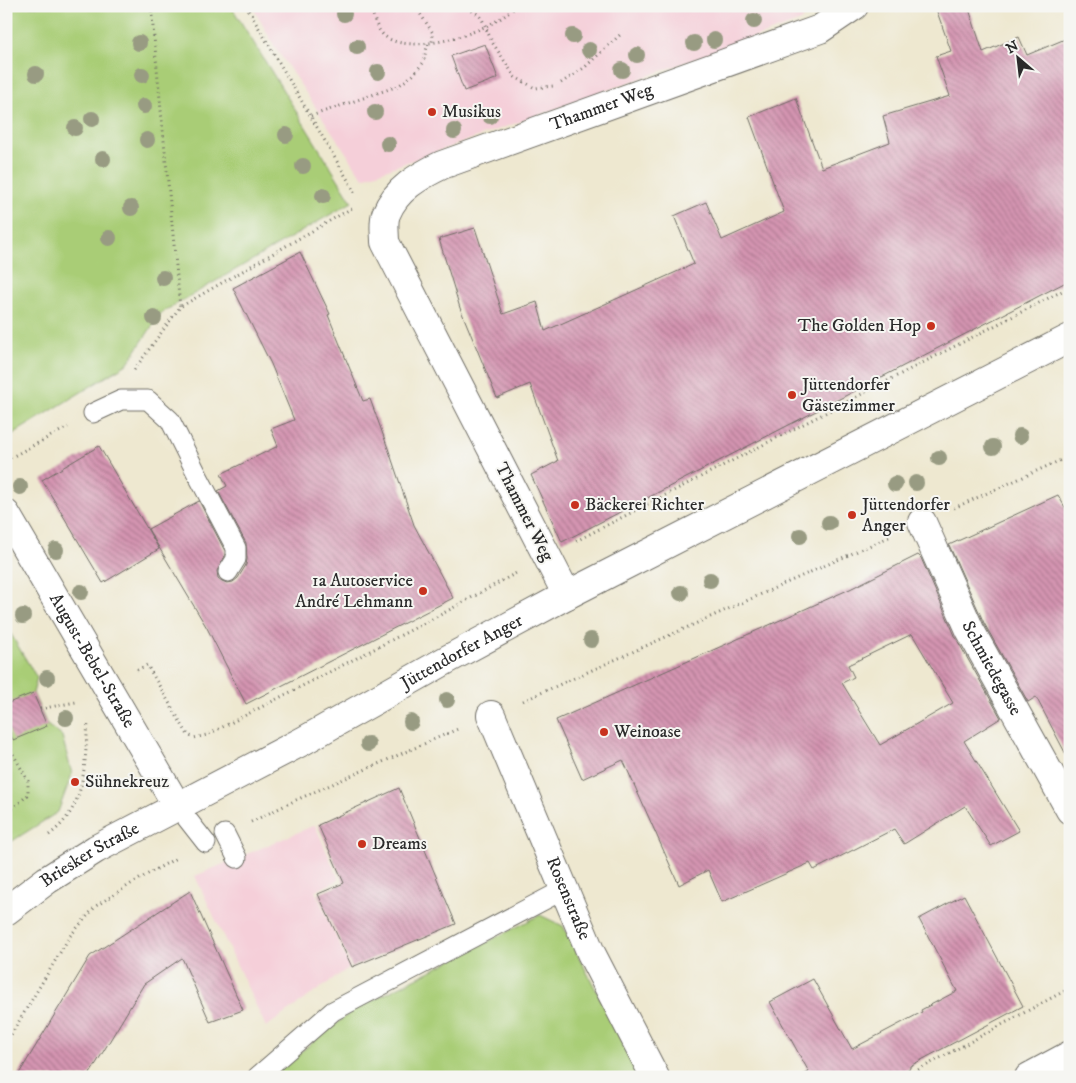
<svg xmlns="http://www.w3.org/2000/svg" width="1076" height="1083" viewBox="0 0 1076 1083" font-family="'IM FELL DW Pica',serif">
<defs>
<pattern id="building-back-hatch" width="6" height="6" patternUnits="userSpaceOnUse" patternTransform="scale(1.25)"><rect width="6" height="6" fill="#d494b1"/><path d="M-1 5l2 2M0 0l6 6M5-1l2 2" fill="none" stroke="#ac7990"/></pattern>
</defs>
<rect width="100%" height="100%" fill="#f6f6f2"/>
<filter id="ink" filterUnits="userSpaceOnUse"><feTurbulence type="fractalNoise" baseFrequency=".02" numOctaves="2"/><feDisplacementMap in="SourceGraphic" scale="10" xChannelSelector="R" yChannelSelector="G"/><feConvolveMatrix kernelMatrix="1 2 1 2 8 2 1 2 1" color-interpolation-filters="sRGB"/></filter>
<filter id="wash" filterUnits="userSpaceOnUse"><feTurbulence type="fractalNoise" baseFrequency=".0096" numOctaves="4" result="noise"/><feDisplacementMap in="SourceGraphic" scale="20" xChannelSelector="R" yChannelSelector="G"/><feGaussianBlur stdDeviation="1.12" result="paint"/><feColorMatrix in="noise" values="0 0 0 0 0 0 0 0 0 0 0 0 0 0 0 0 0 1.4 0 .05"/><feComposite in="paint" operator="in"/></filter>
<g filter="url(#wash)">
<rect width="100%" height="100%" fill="#eee8d0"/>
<!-- built -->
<g fill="#f5cfd9">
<path d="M 252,6 L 812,6 L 801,21 L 363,178 L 275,47 Z"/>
<path d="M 315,825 L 339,880 L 315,891 L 350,967 L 266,1027 L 195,876 Z"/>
</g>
<!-- green -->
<g fill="#a9cd76" stroke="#6a7c50">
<path d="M 6,6 L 231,6 L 352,202 L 161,313 L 127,364 L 13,434 L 6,423 Z"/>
<path d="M 6,626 L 37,678 L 33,693 L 47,725 L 62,736 L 72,774 L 58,812 L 6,845 Z"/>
<path d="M 540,915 L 563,926 L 641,1077 L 269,1077 L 352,1011 Z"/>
</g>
<g id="blocks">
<!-- building -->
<g fill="url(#building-back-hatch)" fill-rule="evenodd">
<path d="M 935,6 L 968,6 L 983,52 L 1019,37 L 1027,55 L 1070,37 L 1070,280 L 562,542 L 531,475 L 558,461 L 530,384 L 497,398 L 460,308 L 439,239 L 475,228 L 503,314 L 537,302 L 545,331 L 694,264 L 674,216 L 706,202 L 722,240 L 784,212 L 749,117 L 796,98 L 822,168 L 890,142 L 883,116 L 950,96 L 936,56 L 951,51 Z"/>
<path d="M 485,44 L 498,78 L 464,91 L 451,56 Z"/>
<path d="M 300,252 L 330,314 L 328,315 L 363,401 L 370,399 L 389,451 L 414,525 L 453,598 L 246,704 L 207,628 L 148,529 L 199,501 L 225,551 L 225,556 L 217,571 L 218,578 L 222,581 L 227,583 L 233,582 L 238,578 L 246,565 L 247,559 L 246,543 L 218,491 L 227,486 L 221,474 L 278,446 L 271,429 L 294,420 L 271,364 L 233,288 Z"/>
<path d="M 99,446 L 159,549 L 103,583 L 42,480 Z"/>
<path d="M 1058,495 L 1070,516 L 1070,762 L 1036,697 L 1028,702 L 984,623 L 949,545 Z"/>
<path d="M 918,555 L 921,558 L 956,638 L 1001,718 L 964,741 L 1019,831 L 991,846 L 965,806 L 904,844 L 894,829 L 814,870 L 810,863 L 722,902 L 708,870 L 679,885 L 623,760 L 582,779 L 556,720 L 850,589 ZM 912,634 L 953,703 L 880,745 L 842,683 L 854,677 L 848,665 Z"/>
<path d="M 33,693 L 47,726 L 13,740 L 6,723 L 6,704 Z"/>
<path d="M 399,788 L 456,924 L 352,967 L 318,894 L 344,883 L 318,825 Z"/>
<path d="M 190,891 L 243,1010 L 210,1022 L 182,958 L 144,984 L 88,1077 L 17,1077 L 90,956 Z"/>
<path d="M 964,895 L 1023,1006 L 910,1066 L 910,1068 L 894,1077 L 799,1077 L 809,1072 L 770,1002 L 813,979 L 852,1049 L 922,1012 L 921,1010 L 957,991 L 919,919 Z"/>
</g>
</g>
</g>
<g filter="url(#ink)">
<use href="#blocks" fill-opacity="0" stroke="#6f6d65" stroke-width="1"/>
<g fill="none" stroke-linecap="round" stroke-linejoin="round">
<defs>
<g id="service">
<path d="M 93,413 L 121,400 L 148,400 L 170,420 L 197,474 L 236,548 L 236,559 L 228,572"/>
<path d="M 177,806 L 206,843"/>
<path d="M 225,834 L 237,858"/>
<path d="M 257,1077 L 333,1011 L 563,890"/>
</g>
<g id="minor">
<path id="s1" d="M 6,514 L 177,806"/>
<path id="s2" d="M 922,522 L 970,630 L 1070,810"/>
<path id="s3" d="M 567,595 L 385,242 C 385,234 383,222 386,214 C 396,189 419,176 442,165 L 820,29 L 854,6"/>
<path id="s4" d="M 491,715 L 591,953 L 655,1077"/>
<path d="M 1029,1077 L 1070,1055"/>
</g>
<g id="secondary">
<path id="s5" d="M 6,911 L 47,880 L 96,849 L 303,741 L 450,658 L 567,595 L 1070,338"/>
</g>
</defs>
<!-- service casing -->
<use href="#service" stroke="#6f6d65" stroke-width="21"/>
<!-- minor casing -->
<use href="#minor" stroke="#6f6d65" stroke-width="30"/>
<!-- secondary casing -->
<use href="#secondary" stroke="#6f6d65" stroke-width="30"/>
<!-- path -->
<g stroke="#6f6d65" stroke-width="3" stroke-dasharray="1 4" stroke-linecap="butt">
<path d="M 151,6 L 180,307"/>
<path d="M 246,6 L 356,194"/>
<path d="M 371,6 C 373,17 377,31 386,37 C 415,57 495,30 516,6"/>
<path d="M 415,6 L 433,33 L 432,43"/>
<path d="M 463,6 L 478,14 L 482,19 L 492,42 L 515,77 L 535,88 L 553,86"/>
<path d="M 561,83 L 584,68 L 622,33"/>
<path d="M 311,116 L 398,86 L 413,75 L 423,63 L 428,43"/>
<path d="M 134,370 L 180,307 L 352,208"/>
<path d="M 6,460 L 68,427"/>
<path d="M 954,508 L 1070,456"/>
<path d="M 576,541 L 1070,287"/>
<path d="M 137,670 L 147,665 L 188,735 L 194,738 L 207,735 L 440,615 L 518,572"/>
<path d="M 523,701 L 891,536"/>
<path d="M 40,709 L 76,702"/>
<path d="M 6,723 L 7,723"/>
<path d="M 6,741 L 28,781 L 28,795 L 6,814"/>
<path d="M 251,822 L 296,800 L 460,728"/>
<path d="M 49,835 C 87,807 84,766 88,723"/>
<path d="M 6,1043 L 70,936 L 96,906 L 134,882 L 178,857"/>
<path d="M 905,1077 L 1070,988"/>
</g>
<!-- service -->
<use href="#service" stroke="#fff" stroke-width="19"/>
<!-- minor -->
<use href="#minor" stroke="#fff" stroke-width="28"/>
<!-- secondary -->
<use href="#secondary" stroke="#fff" stroke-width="28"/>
</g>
<!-- trees -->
<g fill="#989b82">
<circle cx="344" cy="14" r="8"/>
<circle cx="754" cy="21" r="8"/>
<circle cx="573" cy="36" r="8"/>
<circle cx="714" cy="40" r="8"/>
<circle cx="139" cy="43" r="8"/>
<circle cx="694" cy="43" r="8"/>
<circle cx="357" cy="47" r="8"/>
<circle cx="589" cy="50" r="8"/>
<circle cx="637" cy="55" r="8"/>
<circle cx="622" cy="70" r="8"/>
<circle cx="378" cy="72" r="8"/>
<circle cx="36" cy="74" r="8"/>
<circle cx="142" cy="75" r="8"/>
<circle cx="144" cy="106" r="8"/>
<circle cx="375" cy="112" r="8"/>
<circle cx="490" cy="116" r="8"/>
<circle cx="92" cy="119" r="8"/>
<circle cx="75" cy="128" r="8"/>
<circle cx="454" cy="131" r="8"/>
<circle cx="286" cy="135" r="8"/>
<circle cx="147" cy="140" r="8"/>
<circle cx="388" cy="144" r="8"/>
<circle cx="103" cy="159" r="8"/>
<circle cx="303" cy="166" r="8"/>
<circle cx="323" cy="196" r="8"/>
<circle cx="131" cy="208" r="8"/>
<circle cx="109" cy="238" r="8"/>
<circle cx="163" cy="278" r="8"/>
<circle cx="154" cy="318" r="8"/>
<circle cx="1020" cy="436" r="8"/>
<circle cx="993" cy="447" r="8"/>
<circle cx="939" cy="458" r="8"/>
<circle cx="916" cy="483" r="8"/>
<circle cx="895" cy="484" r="8"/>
<circle cx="20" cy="487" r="8"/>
<circle cx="829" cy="523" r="8"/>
<circle cx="800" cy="536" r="8"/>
<circle cx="56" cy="550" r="8"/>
<circle cx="710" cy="580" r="8"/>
<circle cx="81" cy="592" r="8"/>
<circle cx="681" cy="593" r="8"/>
<circle cx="23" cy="616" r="8"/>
<circle cx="591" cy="640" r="8"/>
<circle cx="47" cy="678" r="8"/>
<circle cx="447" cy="700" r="8"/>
<circle cx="66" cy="718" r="8"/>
<circle cx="411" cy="722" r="8"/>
<circle cx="368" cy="744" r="8"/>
</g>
</g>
<!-- markers -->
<g fill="#c8321e" stroke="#f6f6f2" stroke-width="2">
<circle cx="432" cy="112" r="5"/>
<circle cx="931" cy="326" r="5"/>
<circle cx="792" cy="395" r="5"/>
<circle cx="575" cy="505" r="5"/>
<circle cx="852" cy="515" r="5"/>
<circle cx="423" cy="591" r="5"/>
<circle cx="604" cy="732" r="5"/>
<circle cx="75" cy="782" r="5"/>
<circle cx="362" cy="844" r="5"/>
</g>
<g text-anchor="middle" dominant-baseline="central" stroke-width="4" stroke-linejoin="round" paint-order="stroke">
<!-- street labels -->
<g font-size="18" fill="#2b2b2b" stroke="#f6f6f2">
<text stroke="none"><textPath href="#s3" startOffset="671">Thammer Weg</textPath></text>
<text transform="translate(524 512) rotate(63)">Thammer Weg</text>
<text stroke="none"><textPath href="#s5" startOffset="525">Jüttendorfer Anger</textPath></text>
<text stroke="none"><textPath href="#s1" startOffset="170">August-Bebel-Straße</textPath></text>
<text stroke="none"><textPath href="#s2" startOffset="162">Schmiedegasse</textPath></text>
<text stroke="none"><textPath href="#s5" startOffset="101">Briesker Straße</textPath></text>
<text stroke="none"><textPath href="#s4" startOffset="199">Rosenstraße</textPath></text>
</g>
<!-- poi labels -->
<g font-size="18" fill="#2b2b2b" stroke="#f6f6f2" text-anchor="start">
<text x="442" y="112">Musikus</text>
<text x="921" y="326" text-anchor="end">The Golden Hop</text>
<text x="802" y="385">Jüttendorfer<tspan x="802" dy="21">Gästezimmer</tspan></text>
<text x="585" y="505">Bäckerei Richter</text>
<text x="862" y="505">Jüttendorfer<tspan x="862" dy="21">Anger</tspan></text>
<text x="413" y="581" text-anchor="end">1a Autoservice<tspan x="413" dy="21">André Lehmann</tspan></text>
<text x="614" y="732">Weinoase</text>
<text x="85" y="782">Sühnekreuz</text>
<text x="372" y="844">Dreams</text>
</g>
</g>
<!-- margin -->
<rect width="1076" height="1083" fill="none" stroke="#f6f6f2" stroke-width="25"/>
<!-- north arrow -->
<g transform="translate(1018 58) rotate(332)" stroke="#f6f6f2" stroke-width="4" paint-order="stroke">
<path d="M0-4L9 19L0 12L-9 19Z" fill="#2b2b2b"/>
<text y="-8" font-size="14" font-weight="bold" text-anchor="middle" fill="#2b2b2b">N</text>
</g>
</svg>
